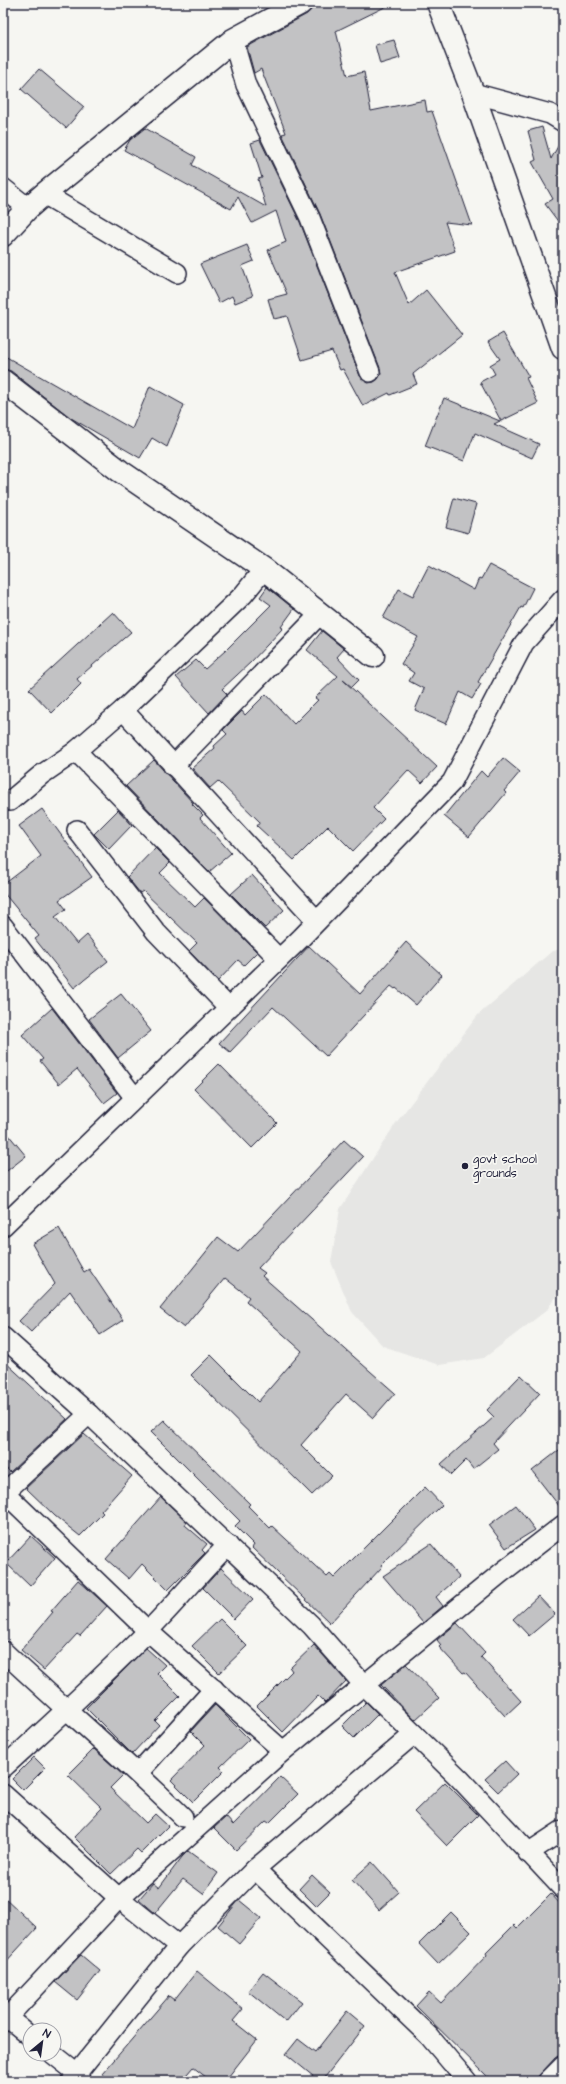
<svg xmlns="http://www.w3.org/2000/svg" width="566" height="2084" viewBox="0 0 566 2084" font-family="'Architects Daughter',sans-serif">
<rect width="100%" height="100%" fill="#f6f6f2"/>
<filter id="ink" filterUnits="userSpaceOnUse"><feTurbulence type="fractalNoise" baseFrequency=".025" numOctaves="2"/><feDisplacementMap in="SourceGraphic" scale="8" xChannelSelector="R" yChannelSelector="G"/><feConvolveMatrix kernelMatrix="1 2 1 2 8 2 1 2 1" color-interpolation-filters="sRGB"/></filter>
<g filter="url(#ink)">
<!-- built -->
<path fill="#e6e6e4" d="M 563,948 L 563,1285 L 547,1310 L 484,1358 L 439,1365 L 383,1346 L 352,1312 L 331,1262 L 340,1209 L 396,1123 L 478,1015 L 551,952 Z"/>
<!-- building -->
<g fill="#c2c2c4" stroke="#22223b">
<path d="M 320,3 L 393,3 L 336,31 L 347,76 L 364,72 L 371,111 L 425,100 L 427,112 L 432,111 L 472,225 L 445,222 L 455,251 L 395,272 L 409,305 L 426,290 L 462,335 L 413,374 L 417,384 L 390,395 L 389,393 L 363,406 L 343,369 L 340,370 L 332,351 L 302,360 L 287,316 L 274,319 L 268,299 L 287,294 L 268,250 L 286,242 L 276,211 L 252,223 L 238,197 L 231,209 L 124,150 L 130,140 L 145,128 L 196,157 L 192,165 L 266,207 L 258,179 L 262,178 L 251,143 L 260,140 L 300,222 L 360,376 L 368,383 L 374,382 L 378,379 L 381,374 L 380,368 L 320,214 L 282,134 L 286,133 L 261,69 L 254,73 L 247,47 L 307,14 L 313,7 Z"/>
<path d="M 394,40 L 400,58 L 380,64 L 375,45 Z"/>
<path d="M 39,69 L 84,107 L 66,128 L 21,89 Z"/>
<path d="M 542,127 L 551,159 L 563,137 L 563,228 L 545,204 L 553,199 L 532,162 L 536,160 L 528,131 Z"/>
<path d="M 247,245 L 254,261 L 242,266 L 253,296 L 235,303 L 232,296 L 219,303 L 200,264 Z"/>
<path d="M 503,333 L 529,377 L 526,378 L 538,403 L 501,421 L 480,382 L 495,374 L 490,365 L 500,359 L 488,342 Z"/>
<path d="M 3,355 L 132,429 L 150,386 L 184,405 L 167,447 L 152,438 L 140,458 L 71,418 L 11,371 L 3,369 Z"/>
<path d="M 444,398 L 500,421 L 494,424 L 539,444 L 532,458 L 475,433 L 464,461 L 425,446 Z"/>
<path d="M 454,498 L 476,504 L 468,533 L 446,527 Z"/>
<path d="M 429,565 L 474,590 L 479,578 L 481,579 L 489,565 L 533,588 L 523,608 L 521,607 L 478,682 L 481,684 L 472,699 L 460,692 L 446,724 L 415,710 L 424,689 L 409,681 L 414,673 L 401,664 L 418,637 L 383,618 L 399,589 L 413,596 Z"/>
<path d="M 267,587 L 294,609 L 281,627 L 283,628 L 251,662 L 222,689 L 227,694 L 209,713 L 176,677 L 196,660 L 205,669 L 226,650 L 271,605 L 260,597 Z"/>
<path d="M 113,612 L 131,632 L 77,679 L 81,684 L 52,713 L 29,689 Z"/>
<path d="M 322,631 L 344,649 L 337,657 L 359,680 L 352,687 L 343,680 L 437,767 L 422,783 L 408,770 L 373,808 L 384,819 L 353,851 L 328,826 L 294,860 L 257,826 L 260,822 L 218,781 L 210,788 L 192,768 L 215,748 L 214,746 L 227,734 L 223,730 L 242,711 L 245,715 L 266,694 L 294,724 L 318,700 L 315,698 L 338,676 L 307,650 Z"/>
<path d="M 503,758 L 520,772 L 504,791 L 506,793 L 469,837 L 444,816 L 481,771 L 487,777 Z"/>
<path d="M 154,760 L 193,803 L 192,804 L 203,815 L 200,818 L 231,853 L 209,872 L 126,786 Z"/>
<path d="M 42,809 L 92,877 L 59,900 L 66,909 L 55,917 L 77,944 L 87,935 L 108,961 L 74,988 L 35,939 L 39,936 L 3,892 L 3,885 L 41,856 L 19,826 Z"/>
<path d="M 118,810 L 132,825 L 109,849 L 94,834 Z"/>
<path d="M 155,848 L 170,863 L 160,873 L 195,907 L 204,898 L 257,952 L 244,965 L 238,960 L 218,981 L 189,951 L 197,943 L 143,891 L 140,893 L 127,877 Z"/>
<path d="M 252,875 L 284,910 L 265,928 L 231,894 Z"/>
<path d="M 406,942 L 442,975 L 416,1005 L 396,988 L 395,989 L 391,986 L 326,1056 L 273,1007 L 230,1052 L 219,1043 L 309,946 L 360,994 Z"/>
<path d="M 121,994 L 151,1031 L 118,1058 L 89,1019 Z"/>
<path d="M 52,1008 L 117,1093 L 104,1103 L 77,1069 L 59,1084 L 40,1061 L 43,1059 L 22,1035 Z"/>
<path d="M 219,1064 L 277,1123 L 252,1148 L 194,1089 Z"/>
<path d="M 3,1128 L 26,1156 L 3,1174 Z"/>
<path d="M 344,1140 L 363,1157 L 258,1268 L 265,1273 L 262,1276 L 395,1393 L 373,1418 L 346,1394 L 301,1445 L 332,1476 L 312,1495 L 191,1375 L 211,1355 L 258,1402 L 302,1351 L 246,1301 L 249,1297 L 225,1278 L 184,1328 L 160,1309 L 218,1237 L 238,1252 Z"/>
<path d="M 59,1228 L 84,1272 L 89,1269 L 123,1320 L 100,1335 L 70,1291 L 31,1332 L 19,1321 L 55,1284 L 32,1244 Z"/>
<path d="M 3,1360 L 67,1419 L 10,1472 L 3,1465 Z"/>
<path d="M 521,1375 L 540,1393 L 493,1443 L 498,1449 L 473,1469 L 466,1460 L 451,1475 L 441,1464 L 494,1417 L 487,1410 Z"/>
<path d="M 164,1420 L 250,1504 L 248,1506 L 270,1528 L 272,1526 L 327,1577 L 330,1574 L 334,1578 L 425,1487 L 442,1505 L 381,1565 L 382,1567 L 330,1623 L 252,1548 L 254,1545 L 235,1526 L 240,1521 L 151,1432 Z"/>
<path d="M 84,1434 L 132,1476 L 101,1511 L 103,1513 L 80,1536 L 55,1516 L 26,1488 Z"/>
<path d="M 563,1447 L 563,1511 L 532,1471 Z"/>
<path d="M 161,1497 L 187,1522 L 185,1525 L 207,1544 L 202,1550 L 205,1553 L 168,1590 L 142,1564 L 129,1579 L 106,1559 Z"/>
<path d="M 516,1505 L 535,1530 L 506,1548 L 489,1525 Z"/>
<path d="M 31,1536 L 55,1558 L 30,1586 L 6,1563 Z"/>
<path d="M 431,1544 L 459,1577 L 436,1597 L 443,1606 L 423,1623 L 383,1576 Z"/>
<path d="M 221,1568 L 253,1599 L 234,1619 L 203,1588 Z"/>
<path d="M 78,1580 L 107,1606 L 80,1636 L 77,1634 L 44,1670 L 21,1650 L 53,1612 L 51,1611 Z"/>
<path d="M 538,1596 L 555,1614 L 529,1636 L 513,1619 Z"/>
<path d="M 220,1619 L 247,1646 L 219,1673 L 192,1646 Z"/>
<path d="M 457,1623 L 485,1653 L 481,1657 L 521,1701 L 505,1716 L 465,1672 L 463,1673 L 439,1647 L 441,1645 L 437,1640 Z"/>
<path d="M 314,1645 L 346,1681 L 325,1703 L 318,1696 L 283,1732 L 257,1706 L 292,1671 L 290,1668 Z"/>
<path d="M 146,1648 L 165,1665 L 157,1673 L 180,1696 L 155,1721 L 159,1725 L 132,1754 L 86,1708 Z"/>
<path d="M 406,1664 L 439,1698 L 415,1720 L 381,1685 Z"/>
<path d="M 366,1702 L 378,1714 L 354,1738 L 342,1726 Z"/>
<path d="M 215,1705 L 249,1739 L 220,1767 L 224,1771 L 193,1802 L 171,1780 L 205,1745 L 191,1731 Z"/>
<path d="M 94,1749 L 123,1775 L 110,1788 L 146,1823 L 155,1814 L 168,1826 L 141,1853 L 137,1849 L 111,1874 L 74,1837 L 102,1808 L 68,1775 Z"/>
<path d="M 34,1757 L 45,1768 L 23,1790 L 12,1779 Z"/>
<path d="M 505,1761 L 517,1774 L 498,1792 L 485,1779 Z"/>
<path d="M 280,1777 L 298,1794 L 269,1823 L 266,1821 L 236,1850 L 214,1828 L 226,1817 L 233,1825 Z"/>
<path d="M 445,1782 L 478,1815 L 447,1846 L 414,1812 Z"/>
<path d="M 188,1851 L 218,1873 L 203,1894 L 183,1879 L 155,1913 L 139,1899 L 153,1883 L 159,1888 L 182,1857 Z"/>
<path d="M 372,1862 L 399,1892 L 379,1910 L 352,1880 Z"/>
<path d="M 312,1875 L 330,1892 L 316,1906 L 299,1889 Z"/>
<path d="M 551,1894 L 563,1907 L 563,2053 L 555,2058 L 534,2081 L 492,2081 L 416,2006 L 429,1992 L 441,2003 L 487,1955 L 486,1953 L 514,1925 L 517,1928 Z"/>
<path d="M 3,1896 L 37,1928 L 3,1965 Z"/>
<path d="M 239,1900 L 261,1918 L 239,1944 L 218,1926 Z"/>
<path d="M 451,1912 L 471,1932 L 438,1964 L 419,1944 Z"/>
<path d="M 81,1955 L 100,1971 L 77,2000 L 55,1982 Z"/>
<path d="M 197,1971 L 243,2009 L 233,2021 L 257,2040 L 225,2081 L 211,2081 L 193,2067 L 181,2081 L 111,2081 L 102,2074 L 169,1996 L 174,2000 Z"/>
<path d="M 263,1972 L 302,2002 L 286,2022 L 248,1991 Z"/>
<path d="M 347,2011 L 365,2026 L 322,2081 L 319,2081 L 286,2054 L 298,2039 L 315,2052 Z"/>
</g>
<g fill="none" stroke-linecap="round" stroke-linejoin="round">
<defs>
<g id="street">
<path d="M 233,40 L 246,85 L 310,218 L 370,372"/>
<path d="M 473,93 L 550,114 L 563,122"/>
<path d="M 3,188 L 28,208"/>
<path d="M 44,194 L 177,273"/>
<path d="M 123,710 L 317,921"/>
<path d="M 76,751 L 279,959"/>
<path d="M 173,766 L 321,613"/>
<path d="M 10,801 L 41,775 L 76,751 L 123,710 L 243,595 L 264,569"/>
<path d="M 77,830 L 156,932 L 228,1007"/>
<path d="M 3,926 L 135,1098"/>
<path d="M 3,1226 L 301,938 L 452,782 L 524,643 L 563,599"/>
<path d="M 3,1337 L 89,1414 L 311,1625 L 364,1685 L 460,1779 L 563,1889"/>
<path d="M 3,1491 L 148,1631 L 283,1751"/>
<path d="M 5,1492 L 89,1414"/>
<path d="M 3,1651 C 62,1707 125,1760 183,1817"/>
<path d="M 3,1768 C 52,1723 101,1679 147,1632 C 175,1604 200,1573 228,1545"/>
<path d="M 138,1773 L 214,1689"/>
<path d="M 3,1794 L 119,1898 L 179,1946 L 77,2073 L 81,2081"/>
<path d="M 528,1853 L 563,1830"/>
<path d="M 255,1869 L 429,2036 L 467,2081"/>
<path d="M 179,1946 L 255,1869 L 414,1734"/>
<path d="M 3,2014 L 30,2036"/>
<path d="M 3,2022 L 119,1898 L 283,1751 L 501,1573 L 563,1525"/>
<path d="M 53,2054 L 77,2073 L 72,2081"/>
<path d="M 548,2081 L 563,2066"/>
</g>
<g id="secondary">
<path d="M 438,3 L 473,93 L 563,348"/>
<path d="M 3,235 L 28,208 L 44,194 L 233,40 L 301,3"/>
<path d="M 3,381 L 120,471 L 264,569 L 373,656"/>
</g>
</defs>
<!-- street casing -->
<use href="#street" stroke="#22223b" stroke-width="22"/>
<!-- secondary casing -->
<use href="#secondary" stroke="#22223b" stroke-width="25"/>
<!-- street -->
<use href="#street" stroke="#f6f6f2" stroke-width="19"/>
<!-- secondary -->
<use href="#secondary" stroke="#f6f6f2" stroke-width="22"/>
</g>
</g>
<!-- markers -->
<circle fill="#22223b" stroke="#f6f6f2" stroke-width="1.5" cx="465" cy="1166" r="4"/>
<g text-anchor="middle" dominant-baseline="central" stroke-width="3.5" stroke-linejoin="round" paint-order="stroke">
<!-- poi labels -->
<g font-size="12" fill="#22223b" stroke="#f6f6f2" text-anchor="start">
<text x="473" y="1159">govt school<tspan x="473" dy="14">grounds</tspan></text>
</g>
</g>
<!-- margin -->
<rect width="566" height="2084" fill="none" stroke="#f6f6f2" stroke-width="16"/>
<rect x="8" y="8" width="550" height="2068" fill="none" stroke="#22223b" stroke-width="1.5" filter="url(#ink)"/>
<!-- north arrow -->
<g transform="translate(42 2042) rotate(29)"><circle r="19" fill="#f6f6f2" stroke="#a1a1a9"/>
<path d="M0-3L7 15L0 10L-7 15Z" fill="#22223b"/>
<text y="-6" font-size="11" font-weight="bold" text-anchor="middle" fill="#22223b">N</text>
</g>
</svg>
